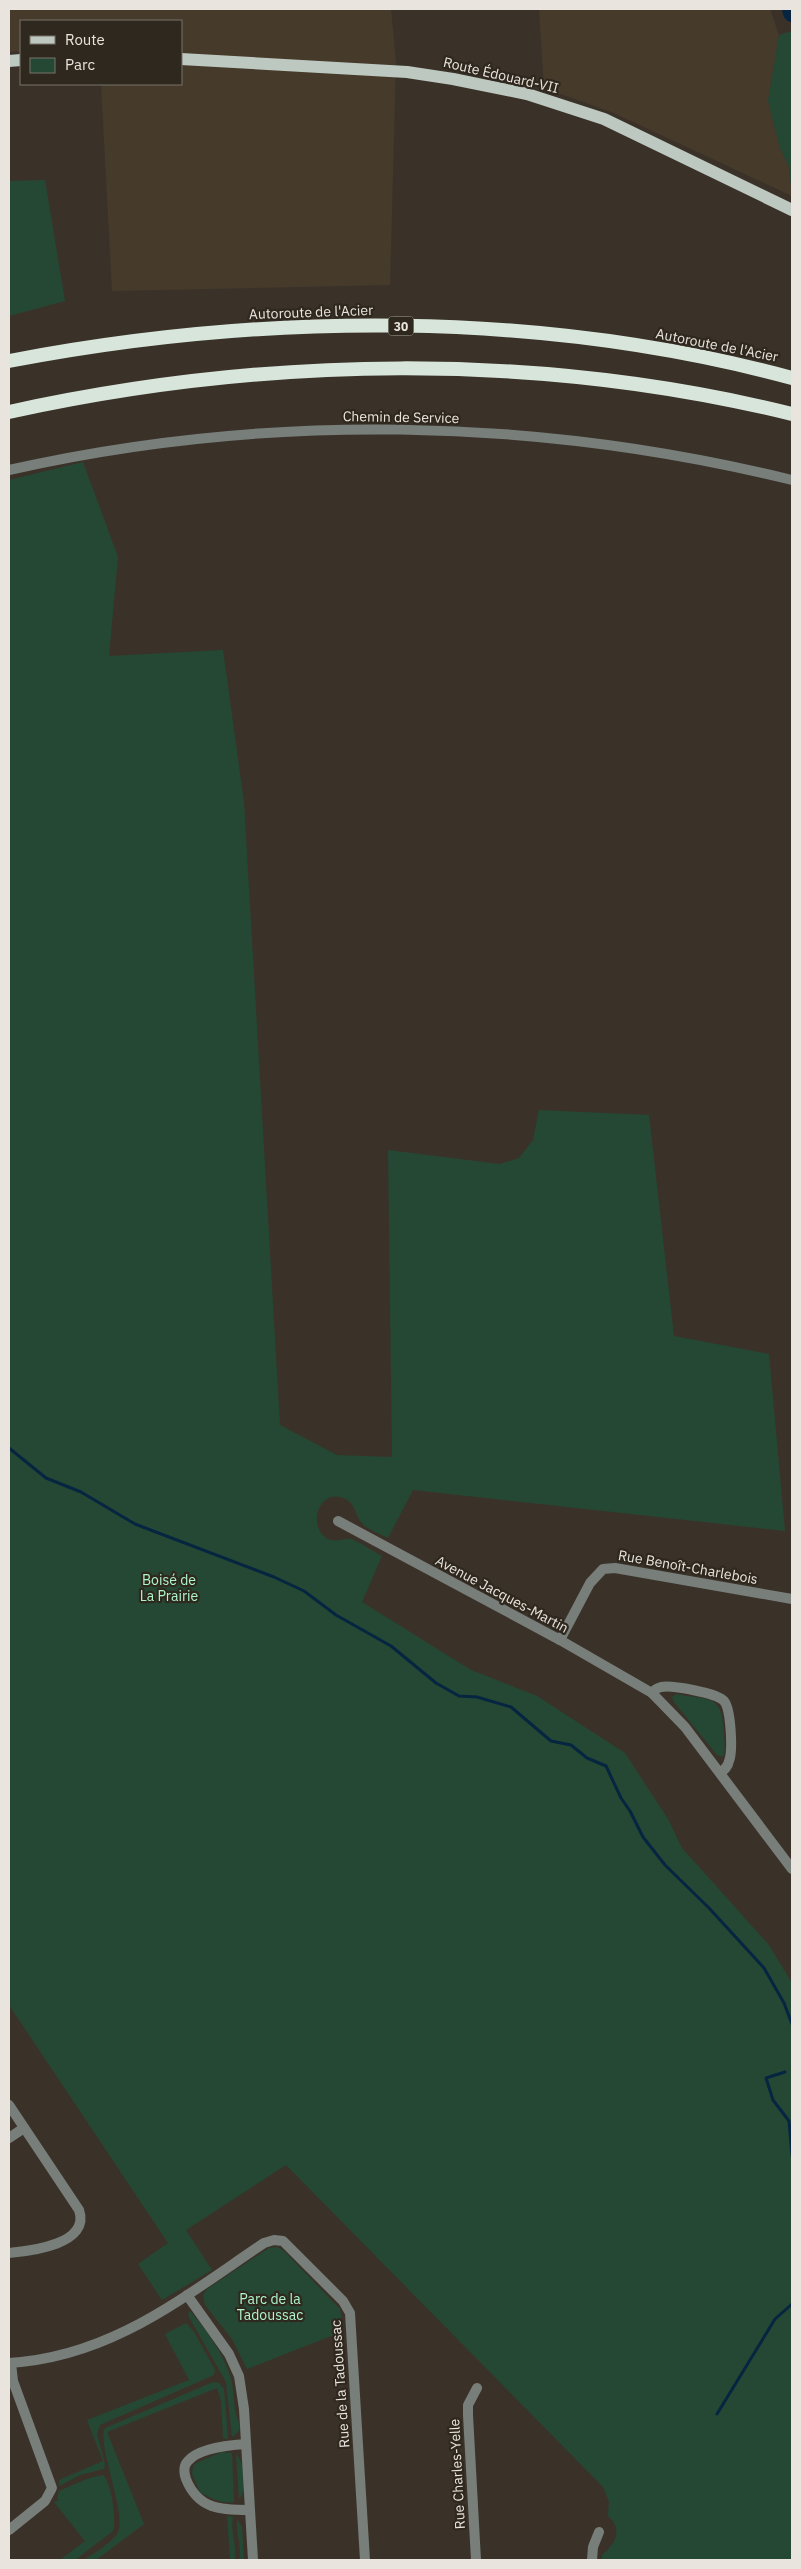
<svg xmlns="http://www.w3.org/2000/svg" width="801" height="2569" viewBox="0 0 801 2569" font-family="'IBM Plex Sans',sans-serif">
<rect width="100%" height="100%" fill="#3a3229"/>
<!-- built -->
<g fill="#463a2b">
<path d="M 9,9 L 391,9 L 396,62 L 390,285 L 112,291 L 101,84 L 181,84 L 181,21 L 21,21 L 21,51 L 9,52 Z"/>
<path d="M 539,9 L 770,9 L 779,35 L 768,101 L 780,148 L 789,167 L 792,196 L 614,113 L 544,88 Z"/>
</g>
<!-- green -->
<g fill="#254834">
<path d="M 792,31 L 792,196 L 789,167 L 780,148 L 768,101 L 779,35 Z"/>
<path d="M 45,180 L 65,301 L 9,316 L 9,181 Z"/>
<path d="M 83,462 L 118,557 L 109,656 L 223,650 L 244,802 L 280,1425 L 337,1455 L 392,1457 L 388,1150 L 500,1164 L 519,1158 L 533,1140 L 539,1110 L 649,1115 L 674,1336 L 769,1354 L 785,1531 L 413,1490 L 388,1538 C 380,1534 366,1529 361,1522 C 355,1514 355,1502 343,1498 C 320,1489 307,1524 326,1538 C 335,1544 343,1537 351,1539 C 362,1543 372,1551 382,1556 L 362,1602 L 471,1670 L 537,1696 L 625,1753 L 668,1819 L 682,1848 L 769,1945 L 792,1983 L 792,2560 L 602,2560 L 602,2555 C 615,2544 624,2530 608,2516 L 609,2502 L 603,2487 L 286,2165 L 186,2230 L 212,2270 L 162,2300 L 138,2264 L 168,2243 L 9,2005 L 9,480 Z"/>
<path d="M 676,1694 C 711,1701 722,1693 724,1734 C 724,1741 726,1750 723,1757 L 717,1755 L 674,1702 L 672,1697 Z"/>
<path d="M 277,2247 L 284,2251 L 340,2309 L 344,2331 L 247,2369 L 232,2339 L 205,2305 L 203,2295 L 207,2289 L 269,2248 Z"/>
<path d="M 190,2311 C 206,2329 225,2356 231,2379 C 234,2390 233,2402 236,2414 C 238,2424 245,2428 232,2437 L 226,2382 L 190,2319 L 188,2313 Z"/>
<path d="M 186,2323 L 194,2332 L 215,2370 L 214,2375 L 100,2425 L 97,2434 L 105,2464 L 104,2469 L 80,2475 L 59,2486 L 59,2480 L 103,2461 L 87,2420 L 189,2380 L 165,2334 Z"/>
<path d="M 213,2382 L 219,2383 L 224,2389 L 228,2439 L 223,2438 L 221,2401 L 217,2388 L 107,2432 L 144,2524 L 96,2560 L 84,2560 C 94,2553 110,2544 117,2534 C 129,2518 96,2444 105,2428 Z"/>
<path d="M 222,2452 L 232,2453 L 234,2502 C 222,2504 210,2498 200,2492 L 192,2474 L 193,2466 L 196,2463 Z"/>
<path d="M 236,2454 C 245,2463 248,2490 239,2499 Z"/>
<path d="M 103,2475 C 111,2480 117,2522 113,2531 L 75,2560 L 60,2560 L 85,2541 L 54,2502 L 59,2500 L 57,2499 L 59,2491 L 89,2478 Z"/>
<path d="M 227,2516 L 233,2517 C 230,2532 237,2545 235,2560 L 230,2560 Z"/>
<path d="M 237,2519 L 242,2527 L 244,2560 L 239,2560 C 242,2546 236,2534 237,2519 Z"/>
</g>
<g fill="none" stroke-linecap="round" stroke-linejoin="round">
<!-- stream -->
<g stroke="#062541" stroke-width="3">
<path d="M 9,1448 L 46,1478 L 81,1492 L 135,1524 L 274,1577 L 304,1591 L 336,1615 L 391,1646 L 436,1683 L 459,1696 L 477,1697 L 511,1707 L 551,1741 L 571,1745 L 587,1758 L 606,1766 L 621,1798 L 630,1811 L 643,1837 L 665,1865 L 709,1908 L 764,1968 L 784,2003 L 792,2024"/>
<path d="M 785,2072 L 766,2078 L 773,2100 L 789,2121 L 792,2155"/>
<path d="M 717,2414 L 775,2319 L 792,2304"/>
</g>
<!-- river -->
<path stroke="#062541" stroke-width="18" d="M 791,9 L 792,13"/>
<!-- minor -->
<g stroke="#787e7a" stroke-width="10">
<path d="M 9,470 C 266,412 536,417 792,480"/>
<path d="M 338,1521 L 560,1640 L 652,1693 L 685,1727 L 792,1869"/>
<path d="M 560,1640 L 590,1583 L 603,1569 L 615,1568 L 792,1599"/>
<path d="M 652,1693 C 654,1690 657,1688 661,1687 C 672,1685 717,1693 724,1701 C 731,1709 733,1751 729,1761 C 728,1767 724,1770 720,1773"/>
<path d="M 9,2105 L 79,2210 C 91,2244 31,2251 9,2253"/>
<path d="M 9,2138 L 24,2128"/>
<path d="M 187,2295 L 229,2354 L 239,2376 L 244,2409 L 253,2560"/>
<path d="M 9,2363 C 111,2357 182,2298 264,2243 L 274,2240 L 283,2241 L 343,2301 L 350,2313 L 365,2560"/>
<path d="M 246,2444 C 230,2445 199,2448 188,2461 C 183,2466 184,2473 186,2479 C 198,2509 220,2510 249,2510"/>
<path d="M 9,2530 L 45,2501 L 52,2488 L 13,2381 L 11,2363"/>
<path d="M 476,2560 L 468,2415 L 468,2405 L 477,2388"/>
<path d="M 592,2560 L 593,2547 L 599,2532"/>
</g>
<!-- major -->
<g stroke="#bdc8c0" stroke-width="12">
<path d="M 181,59 L 407,72 L 453,79 L 527,94 L 604,119 L 792,210"/>
<path d="M 9,61 L 21,60"/>
</g>
<!-- highway -->
<g stroke="#d8e5db" stroke-width="14">
<path d="M 9,361 C 264,312 540,310 792,378"/>
<path d="M 9,412 C 264,356 537,351 792,414"/>
</g>
</g>
<g text-anchor="middle" dominant-baseline="central" stroke-width="4.5" stroke-linejoin="round" paint-order="stroke">
<!-- shield labels -->
<rect fill="#2f281f" stroke="#b1aca5" stroke-width="1" x="388.5" y="316.5" width="25" height="19" rx="4"/>
<g font-size="12" font-weight="bold" fill="#e9e4de">
<text x="401" y="326">30</text>
</g>
<!-- street labels -->
<g font-size="14" fill="#e9e4de" stroke="#2f281f">
<text transform="translate(501 75) rotate(13)">Route Édouard-VII</text>
<text transform="translate(311 312) rotate(-2)">Autoroute de l'Acier</text>
<text transform="translate(717 345) rotate(11)">Autoroute de l'Acier</text>
<text transform="translate(401 417) rotate(1)">Chemin de Service</text>
<text transform="translate(688 1567) rotate(10)">Rue Benoît-Charlebois</text>
<text transform="translate(502 1594) rotate(28)">Avenue Jacques-Martin</text>
<text transform="translate(340 2384) rotate(-94)">Rue de la Tadoussac</text>
<text transform="translate(457 2474) rotate(-93)">Rue Charles-Yelle</text>
</g>
<!-- park labels -->
<g font-size="14" fill="#aef5c9" stroke="#2f281f">
<text x="169" y="1580">Boisé de<tspan x="169" dy="16">La Prairie</tspan></text>
<text x="270" y="2299">Parc de la<tspan x="270" dy="16">Tadoussac</tspan></text>
</g>
</g>
<!-- border -->
<rect width="801" height="2569" fill="none" stroke="#e9e4de" stroke-width="20"/>
<!-- legend -->
<rect x="20" y="20" width="162" height="65" fill="#2f281f" stroke="#79736b"/>
<rect x="30" y="36" width="25" height="8" fill="#bdc8c0" stroke="#79736b"/>
<text x="65" y="45" font-size="15" fill="#e9e4de">Route</text>
<rect x="30" y="58" width="25" height="15" fill="#254834" stroke="#79736b"/>
<text x="65" y="70" font-size="15" fill="#e9e4de">Parc</text>
</svg>
